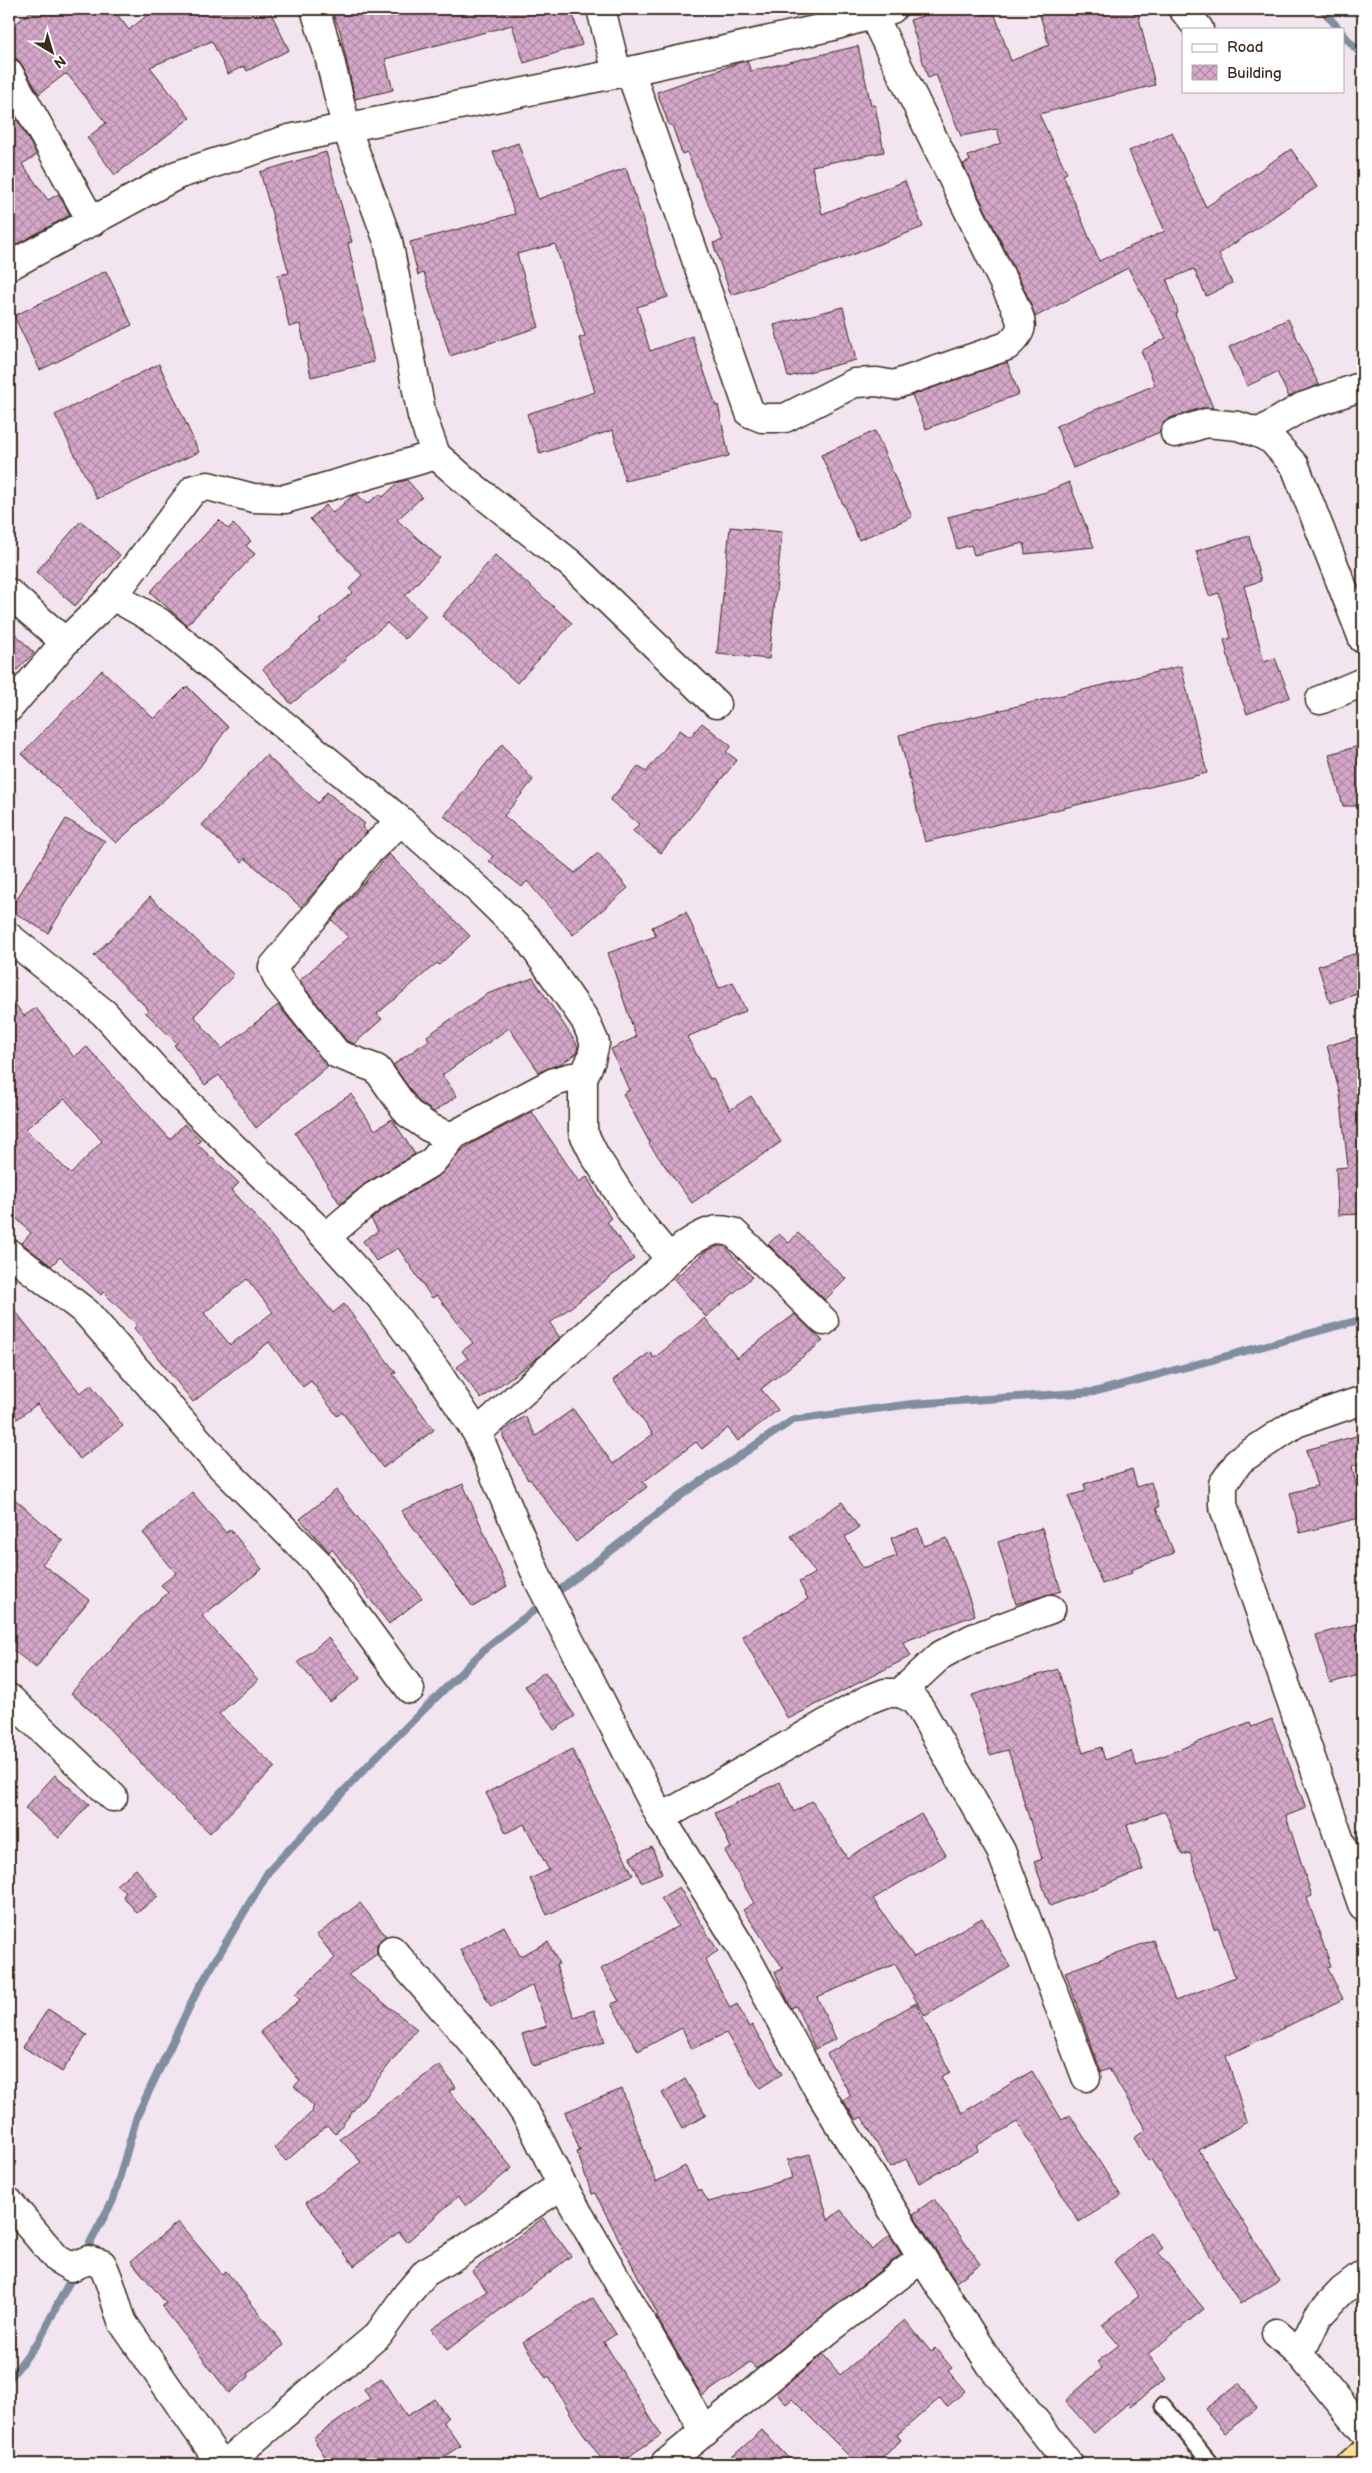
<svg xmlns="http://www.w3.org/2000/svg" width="1372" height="2473" viewBox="0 0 1372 2473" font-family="'Balsamiq Sans',sans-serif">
<defs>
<pattern id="building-cross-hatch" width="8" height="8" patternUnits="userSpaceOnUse" patternTransform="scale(1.25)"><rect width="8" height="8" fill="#d5a8ca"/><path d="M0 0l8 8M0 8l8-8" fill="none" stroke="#ae89a3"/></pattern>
</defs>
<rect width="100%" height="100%" fill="#f2e5ef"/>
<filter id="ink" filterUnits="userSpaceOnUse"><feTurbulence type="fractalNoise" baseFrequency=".02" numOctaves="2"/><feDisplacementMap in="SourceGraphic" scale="10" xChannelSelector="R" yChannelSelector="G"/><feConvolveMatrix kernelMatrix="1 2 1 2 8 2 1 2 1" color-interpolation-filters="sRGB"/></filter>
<g filter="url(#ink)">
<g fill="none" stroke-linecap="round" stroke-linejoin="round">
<!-- stream -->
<g stroke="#808ea0" stroke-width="8">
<path d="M 1322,9 L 1339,29"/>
<path d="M 1343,34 L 1363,57"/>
<path d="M 84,2254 L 113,2200 L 137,2116 L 196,1993 L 268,1872 L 373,1760 L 487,1647 L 684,1493 L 793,1420 L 912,1404 L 1094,1392 L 1363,1319"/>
<path d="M 9,2379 L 38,2342 L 74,2273"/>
</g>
</g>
<!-- building -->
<g fill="url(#building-cross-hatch)" stroke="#3b2a1e" fill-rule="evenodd">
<path d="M 34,9 L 113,9 L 129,30 L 155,9 L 269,9 L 289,50 L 247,71 L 244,66 L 228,74 L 212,41 L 150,67 L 190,118 L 115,175 L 87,138 L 106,123 L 68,75 L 65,74 L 39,94 L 22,65 L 17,59 L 9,57 L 9,29 Z"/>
<path d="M 331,9 L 571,9 L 582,45 L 524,63 L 512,25 L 385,59 L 393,90 L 355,99 L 340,31 Z"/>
<path d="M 943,9 L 984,9 L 986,15 L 994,12 L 1011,61 L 1049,45 L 1038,9 L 1137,9 L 1155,85 L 1039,114 L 1067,173 L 1063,175 L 1099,261 L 1165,231 L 1129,151 L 1172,132 L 1206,207 L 1291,149 L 1317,187 L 1219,254 L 1232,283 L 1206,296 L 1194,269 L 1167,280 L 1177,309 L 1178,313 L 1176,314 L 1213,408 L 1201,408 L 1170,418 L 1163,423 L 1160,432 L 1073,468 L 1056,426 L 1155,385 L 1141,351 L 1166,338 L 1128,268 L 1035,317 L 1028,297 L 963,164 L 970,161 L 968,156 L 1001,143 L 997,129 L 961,136 L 936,75 L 928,78 L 910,20 Z"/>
<path d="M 858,46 L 871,105 L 875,105 L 884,152 L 812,166 L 822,214 L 905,181 L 923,227 L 844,258 L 731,295 L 713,243 L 723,240 L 687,152 L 682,154 L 672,125 L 669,125 L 657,92 L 741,62 L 747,61 L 751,71 Z"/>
<path d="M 9,105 L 37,155 L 22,164 L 48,200 L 59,194 L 70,215 L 12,247 L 9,241 Z"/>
<path d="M 518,143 L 538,199 L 626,168 L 668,297 L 637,307 L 650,351 L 692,336 L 716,406 L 718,405 L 729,456 L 625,481 L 613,430 L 540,454 L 527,414 L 595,392 L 579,338 L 585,336 L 555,244 L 517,254 L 539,327 L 450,356 L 424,273 L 418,275 L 410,242 L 515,214 L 493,152 Z"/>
<path d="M 326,152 L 352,242 L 348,243 L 374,362 L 311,377 L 300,324 L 289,327 L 278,275 L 289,273 L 260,172 Z"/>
<path d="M 106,271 L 132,325 L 40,370 L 14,316 Z"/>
<path d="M 843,307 L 856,360 L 788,377 L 774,325 Z"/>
<path d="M 1288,319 L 1319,385 L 1289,397 L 1277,372 L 1247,386 L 1229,347 Z"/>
<path d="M 1007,362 L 1019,394 L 926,429 L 912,395 Z"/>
<path d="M 159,364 L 199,452 L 97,499 L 55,415 Z"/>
<path d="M 875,431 L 912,517 L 859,540 L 821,455 Z"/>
<path d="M 407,480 L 422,497 L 397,520 L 440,558 L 405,596 L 426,616 L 405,639 L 387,623 L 345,658 L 346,660 L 291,704 L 263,669 L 321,622 L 319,620 L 353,592 L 349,589 L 362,575 L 310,519 L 326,505 L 333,513 L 352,496 L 357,494 L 367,504 L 380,494 L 383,497 L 399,482 Z"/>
<path d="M 1069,482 L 1094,547 L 1025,554 L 1024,543 L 974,555 L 971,545 L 957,549 L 948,517 L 1046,492 Z"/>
<path d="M 219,520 L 228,529 L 233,524 L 251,541 L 246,546 L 255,554 L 187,625 L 150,592 Z"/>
<path d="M 81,521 L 120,555 L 75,606 L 36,572 Z"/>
<path d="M 730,527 L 782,532 L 769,659 L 717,654 Z"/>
<path d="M 1249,536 L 1261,581 L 1244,586 L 1264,662 L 1275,658 L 1290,697 L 1247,714 L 1232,673 L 1224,640 L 1231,638 L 1219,593 L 1209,596 L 1196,551 Z"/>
<path d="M 495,555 L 572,623 L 517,683 L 442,616 Z"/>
<path d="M 9,627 L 34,653 L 9,678 Z"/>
<path d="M 1181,666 L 1207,773 L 925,842 L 899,735 Z"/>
<path d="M 102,670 L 154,719 L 187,686 L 228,727 L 199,768 L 116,843 L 22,754 Z"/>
<path d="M 702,723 L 731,746 L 726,752 L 737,760 L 661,853 L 633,831 L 639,824 L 610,800 L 638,766 L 646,772 L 680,730 L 690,737 Z"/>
<path d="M 502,744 L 533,780 L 504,816 L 575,873 L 598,853 L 628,888 L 573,935 L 527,881 L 522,887 L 489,861 L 493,856 L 444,816 Z"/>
<path d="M 1363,745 L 1363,806 L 1343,806 L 1329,754 Z"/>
<path d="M 266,755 L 318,803 L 327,792 L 365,824 L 362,827 L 367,832 L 301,907 L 245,858 L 242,862 L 202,825 Z"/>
<path d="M 66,819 L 105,841 L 48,933 L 10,910 Z"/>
<path d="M 389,854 L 470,936 L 439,965 L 437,963 L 377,1014 L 382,1019 L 354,1044 L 347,1041 L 299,981 L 348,937 L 332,920 Z"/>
<path d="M 150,897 L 234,975 L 194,1016 L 222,1049 L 278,1005 L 328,1066 L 256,1128 L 219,1075 L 205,1085 L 174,1045 L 177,1043 L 145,1012 L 148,1009 L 94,956 Z"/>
<path d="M 686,912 L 719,988 L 733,982 L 746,1011 L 687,1037 L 710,1079 L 713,1078 L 730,1110 L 751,1096 L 781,1142 L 692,1203 L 649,1144 L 650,1143 L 623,1094 L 629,1090 L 611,1049 L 636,1037 L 608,953 L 656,936 L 652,927 Z"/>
<path d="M 1363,951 L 1363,992 L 1330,1003 L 1318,966 Z"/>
<path d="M 533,978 L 578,1046 L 576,1054 L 562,1063 L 539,1072 L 509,1028 L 442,1075 L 457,1096 L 434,1112 L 419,1102 L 393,1065 L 429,1040 L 427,1036 L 487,994 Z"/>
<path d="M 9,996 L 24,1016 L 36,1008 L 74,1057 L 87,1047 L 170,1139 L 184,1124 L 201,1140 L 197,1144 L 239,1183 L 232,1190 L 255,1216 L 333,1313 L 344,1304 L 396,1373 L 393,1374 L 434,1430 L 383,1468 L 342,1412 L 337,1416 L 311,1381 L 303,1387 L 269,1342 L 193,1402 L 134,1328 L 137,1325 L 103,1292 L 101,1295 L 60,1257 L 51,1266 L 22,1243 L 31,1233 L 9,1211 ZM 65,1099 L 102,1141 L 71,1174 L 25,1129 ZM 247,1279 L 273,1312 L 230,1345 L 204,1313 Z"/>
<path d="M 1363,1035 L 1363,1214 L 1338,1215 L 1336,1168 L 1348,1167 L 1340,1094 L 1327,1046 Z"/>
<path d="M 351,1094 L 375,1130 L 392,1119 L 415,1154 L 366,1183 L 340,1204 L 295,1133 Z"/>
<path d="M 532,1112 L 579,1182 L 587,1177 L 611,1219 L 607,1222 L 634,1259 L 550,1323 L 560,1338 L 536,1359 L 481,1399 L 457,1367 L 468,1359 L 462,1351 L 473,1343 L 437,1295 L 432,1298 L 398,1248 L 376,1261 L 363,1241 L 378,1231 L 371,1219 L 383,1209 L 440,1175 L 461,1151 L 476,1141 Z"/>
<path d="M 798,1233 L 846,1279 L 825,1300 L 768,1244 L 779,1234 L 789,1243 Z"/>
<path d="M 719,1246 L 724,1246 L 752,1277 L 706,1317 L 674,1279 L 706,1251 Z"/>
<path d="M 9,1303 L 80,1393 L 91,1385 L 123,1426 L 80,1459 L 37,1404 L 9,1425 Z"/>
<path d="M 795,1314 L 823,1341 L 761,1389 L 778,1410 L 738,1441 L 728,1428 L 702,1449 L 696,1442 L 643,1482 L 647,1487 L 576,1542 L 530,1479 L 528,1480 L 503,1437 L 503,1431 L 525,1416 L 536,1436 L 573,1409 L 613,1464 L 653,1434 L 613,1380 L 650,1352 L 654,1358 L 705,1318 L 737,1358 Z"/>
<path d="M 1363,1434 L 1363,1462 L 1352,1466 L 1363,1517 L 1300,1533 L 1290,1493 L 1317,1486 L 1306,1450 Z"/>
<path d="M 1132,1469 L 1137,1487 L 1151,1482 L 1159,1507 L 1156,1508 L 1174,1553 L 1131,1570 L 1132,1573 L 1102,1584 L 1068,1496 L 1086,1491 L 1084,1484 Z"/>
<path d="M 463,1484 L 507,1586 L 473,1607 L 401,1511 Z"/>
<path d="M 336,1490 L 422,1598 L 389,1624 L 332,1549 L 329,1552 L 300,1519 Z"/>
<path d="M 192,1492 L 226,1533 L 230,1529 L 262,1569 L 202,1616 L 258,1680 L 219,1714 L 275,1767 L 210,1833 L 175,1800 L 104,1723 L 71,1693 L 142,1615 L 168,1593 L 161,1585 L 176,1573 L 143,1533 Z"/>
<path d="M 9,1494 L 63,1541 L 42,1564 L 89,1600 L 36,1668 L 9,1647 Z"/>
<path d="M 842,1502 L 859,1528 L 845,1537 L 863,1568 L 897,1556 L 891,1538 L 918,1528 L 924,1546 L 947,1538 L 975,1615 L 903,1642 L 911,1656 L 788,1719 L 742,1636 L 808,1599 L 799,1582 L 815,1573 L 791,1536 Z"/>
<path d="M 1042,1528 L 1061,1591 L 1016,1604 L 998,1542 Z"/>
<path d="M 1363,1622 L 1363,1674 L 1330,1683 L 1316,1635 Z"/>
<path d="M 328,1638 L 361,1678 L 330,1702 L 298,1662 Z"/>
<path d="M 1058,1669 L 1083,1753 L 1101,1747 L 1105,1760 L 1131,1751 L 1137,1766 L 1250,1722 L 1252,1727 L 1272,1719 L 1306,1808 L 1286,1816 L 1312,1896 L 1307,1898 L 1331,1966 L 1327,1967 L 1343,1999 L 1226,2056 L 1247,2122 L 1199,2150 L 1279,2280 L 1240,2304 L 1151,2159 L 1148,2161 L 1134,2138 L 1146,2130 L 1109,2069 L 1101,2072 L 1065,1972 L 1153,1940 L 1175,2001 L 1235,1977 L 1218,1927 L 1214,1929 L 1190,1853 L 1182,1855 L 1165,1811 L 1127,1825 L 1143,1870 L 1050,1906 L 1034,1862 L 1042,1859 L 1008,1750 L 990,1755 L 972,1695 Z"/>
<path d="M 545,1672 L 575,1716 L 554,1730 L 525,1686 Z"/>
<path d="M 572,1749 L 633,1875 L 547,1915 L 530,1879 L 549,1870 L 524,1824 L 506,1833 L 486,1793 Z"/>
<path d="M 55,1775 L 89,1804 L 59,1838 L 25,1808 Z"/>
<path d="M 780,1782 L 794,1812 L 812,1801 L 847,1858 L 921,1814 L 946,1855 L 873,1899 L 914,1957 L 982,1918 L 1010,1967 L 925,2016 L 895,1964 L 817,1997 L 836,2039 L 815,2049 L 796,2006 L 791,2008 L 775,1972 L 783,1968 L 743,1910 L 754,1903 L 725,1851 L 731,1848 L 715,1813 Z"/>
<path d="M 652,1847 L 662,1873 L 641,1882 L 630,1857 Z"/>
<path d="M 136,1869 L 158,1896 L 137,1913 L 123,1896 L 126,1892 L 116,1885 Z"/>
<path d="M 679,1887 L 718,1951 L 705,1959 L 730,2008 L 737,2004 L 749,2027 L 752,2025 L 782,2074 L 760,2088 L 726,2033 L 692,2049 L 682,2028 L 638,2051 L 611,2004 L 619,2001 L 601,1969 L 678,1926 L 661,1898 Z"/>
<path d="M 360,1903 L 386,1936 L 377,1944 L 377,1954 L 348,1975 L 417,2029 L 335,2134 L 327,2126 L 286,2161 L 274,2148 L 313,2111 L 312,2109 L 314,2107 L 294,2086 L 300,2081 L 260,2032 L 300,2000 L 295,1994 L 335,1958 L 317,1935 Z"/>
<path d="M 504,1926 L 520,1956 L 548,1942 L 559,1964 L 556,1965 L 574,2017 L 594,2010 L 605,2042 L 533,2066 L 522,2034 L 547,2026 L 533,1985 L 491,2007 L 460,1950 Z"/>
<path d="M 916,2003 L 950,2072 L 941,2077 L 962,2113 L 1032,2071 L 1062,2120 L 1070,2115 L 1121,2196 L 1079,2222 L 1017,2122 L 976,2146 L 978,2151 L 919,2183 L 906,2159 L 890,2167 L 862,2117 L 856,2120 L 843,2100 L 851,2096 L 827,2054 Z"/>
<path d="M 48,2009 L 87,2035 L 62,2072 L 23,2047 Z"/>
<path d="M 439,2065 L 456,2087 L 449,2091 L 512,2168 L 466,2206 L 458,2196 L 407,2242 L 399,2232 L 354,2266 L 306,2203 L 361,2162 L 340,2139 Z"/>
<path d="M 685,2079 L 706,2115 L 682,2129 L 662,2093 Z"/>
<path d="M 622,2089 L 656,2182 L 685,2166 L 698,2191 L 700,2189 L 709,2202 L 792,2178 L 787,2160 L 810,2154 L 828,2220 L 841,2210 L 872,2250 L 890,2236 L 901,2254 L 756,2369 L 750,2363 L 702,2396 L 656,2316 L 658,2315 L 595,2193 L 592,2194 L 577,2152 L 580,2151 L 565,2112 Z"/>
<path d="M 934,2199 L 980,2264 L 956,2282 L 913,2214 Z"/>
<path d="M 543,2218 L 571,2256 L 447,2350 L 432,2329 L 487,2291 L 472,2271 Z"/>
<path d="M 178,2222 L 222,2274 L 226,2271 L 284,2345 L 247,2374 L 249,2377 L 229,2393 L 162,2306 L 166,2303 L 131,2261 Z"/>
<path d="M 1150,2232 L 1163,2248 L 1158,2252 L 1204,2309 L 1148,2354 L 1166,2379 L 1130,2406 L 1128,2403 L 1094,2433 L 1065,2401 L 1102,2368 L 1097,2362 L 1119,2345 L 1102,2325 L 1139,2296 L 1114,2262 Z"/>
<path d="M 593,2298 L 616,2334 L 604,2342 L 661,2435 L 617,2464 L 605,2464 L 574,2420 L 549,2376 L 546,2378 L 523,2342 Z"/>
<path d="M 905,2320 L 931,2352 L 935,2348 L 952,2368 L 948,2371 L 965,2391 L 947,2407 L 940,2398 L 897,2435 L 901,2440 L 876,2464 L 857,2464 L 792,2399 L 786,2404 L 777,2393 L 823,2354 L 840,2375 Z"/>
<path d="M 381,2378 L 407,2416 L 434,2399 L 448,2418 L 443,2421 L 460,2446 L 433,2464 L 330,2464 L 313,2438 L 370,2399 L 364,2389 Z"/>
<path d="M 1239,2383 L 1257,2408 L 1225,2433 L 1205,2409 Z"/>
<path d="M 762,2430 L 794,2464 L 724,2464 Z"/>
</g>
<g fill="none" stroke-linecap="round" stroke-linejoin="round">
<defs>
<path id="service" d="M 1163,2405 L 1211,2464"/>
<g id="minor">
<path d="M 315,9 L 328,52 L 346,127 L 388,241 L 422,416 L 436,455 L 467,482 L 571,564 L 716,704"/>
<path d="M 601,9 L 617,73"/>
<path d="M 1183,9 L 1199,29"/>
<path d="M 630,71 L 750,413 L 762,418 L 785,418 L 854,383 L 877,382 L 894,385 L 1007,346 C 1024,330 1024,326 1014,304 L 873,15"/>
<path d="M 9,73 L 92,222"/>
<path d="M 9,266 L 177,175 L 289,139 L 630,71 L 833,26 L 892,9"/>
<path d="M 1363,386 L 1302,407 L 1258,433 L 1272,440 L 1295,466 L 1363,639"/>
<path d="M 1175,433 L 1206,423 L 1238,426 L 1258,433"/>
<path d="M 9,593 L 65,642"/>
<path d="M 113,596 L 159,622 L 235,685 L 401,821 L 480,891 L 527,937 L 585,1020 L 595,1043 L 591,1060 L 583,1078 L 583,1132 L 595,1156 L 633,1214 L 669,1258"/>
<path d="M 1320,700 L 1363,682"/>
<path d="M 9,708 L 65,642 L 113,596 L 194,489 L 208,486 L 253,498 L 285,499 L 436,455"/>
<path d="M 401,821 L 367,853 L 273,967 L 278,979 L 337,1054 L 377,1069 L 408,1113 L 428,1127 L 446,1135 L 454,1135"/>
<path d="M 326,1237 L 374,1196 L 432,1162 L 454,1135 L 554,1082 L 572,1077 L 583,1078"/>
<path d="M 9,1253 L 86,1312 L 218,1463 L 317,1562 L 410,1689"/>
<path d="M 1363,1400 L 1296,1423 L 1240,1460 L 1223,1484 L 1223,1505 L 1363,1907"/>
<path d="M 477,1433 L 661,1268 C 673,1253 695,1236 713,1231 C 719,1229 727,1231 733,1232 L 824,1321"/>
<path d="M 900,1693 L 913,1699 L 920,1708 L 1001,1851 L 1086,2077"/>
<path d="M 9,1698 L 113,1797"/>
<path d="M 661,1818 L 867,1700 L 885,1693 L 900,1693 L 941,1655 L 973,1638 L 1051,1609"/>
<path d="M 392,1950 L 499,2073 L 530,2121 L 562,2185 L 705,2432"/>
<path d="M 9,2202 L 57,2259 L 71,2267 L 88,2260 L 102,2264 C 112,2283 115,2304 123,2323 L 221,2464"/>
<path d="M 1276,2333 L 1300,2354 L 1363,2430"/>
<path d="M 1300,2354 L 1318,2316 L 1342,2291 L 1363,2275"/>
<path d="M 225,2464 L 378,2335 L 408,2293 L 426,2272 L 459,2253 L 562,2185"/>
<path d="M 665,2464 L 826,2332 L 922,2258"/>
</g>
<path id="tertiary" d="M 9,937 L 104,1013 L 171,1087 L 326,1237 L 383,1300 L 437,1372 L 477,1433 L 539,1581 L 661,1818 L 739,1944 L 819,2091 L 922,2258 L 991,2365 L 1069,2464"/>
<path id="motorway" d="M 1351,2464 L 1363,2453"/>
</defs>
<!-- service casing -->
<use href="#service" stroke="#3b2a1e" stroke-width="18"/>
<!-- minor casing -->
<use href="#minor" stroke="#3b2a1e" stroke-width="31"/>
<!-- tertiary casing -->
<use href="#tertiary" stroke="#3b2a1e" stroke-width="31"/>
<!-- motorway casing -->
<use href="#motorway" stroke="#3b2a1e" stroke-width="31"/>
<!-- service -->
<use href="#service" stroke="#fff" stroke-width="14"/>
<!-- minor -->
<use href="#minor" stroke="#fff" stroke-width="28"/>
<!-- tertiary -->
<use href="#tertiary" stroke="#fff" stroke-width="28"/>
<!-- motorway -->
<use href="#motorway" stroke="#fbdf96" stroke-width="28"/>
</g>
</g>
<!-- margin -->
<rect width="1372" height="2473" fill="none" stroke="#fff" stroke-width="30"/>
<rect x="15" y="15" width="1342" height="2443" fill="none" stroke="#3b2a1e" stroke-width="2" filter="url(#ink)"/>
<!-- legend -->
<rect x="1182" y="28" width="162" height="65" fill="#ffffff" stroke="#b1aaa5"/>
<rect x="1192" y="44" width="25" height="8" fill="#ffffff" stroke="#b1aaa5"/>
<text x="1227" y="52" font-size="15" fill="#3b2a1e">Road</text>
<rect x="1192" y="65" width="25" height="15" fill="url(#building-cross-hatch)" stroke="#b1aaa5"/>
<text x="1227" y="78" font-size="15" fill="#3b2a1e">Building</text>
<!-- north arrow -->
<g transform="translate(52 52) rotate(142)" stroke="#ffffff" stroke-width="4" paint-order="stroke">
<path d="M0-4L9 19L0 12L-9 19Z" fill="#3b2a1e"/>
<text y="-8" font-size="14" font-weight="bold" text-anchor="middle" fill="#3b2a1e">N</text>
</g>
</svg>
